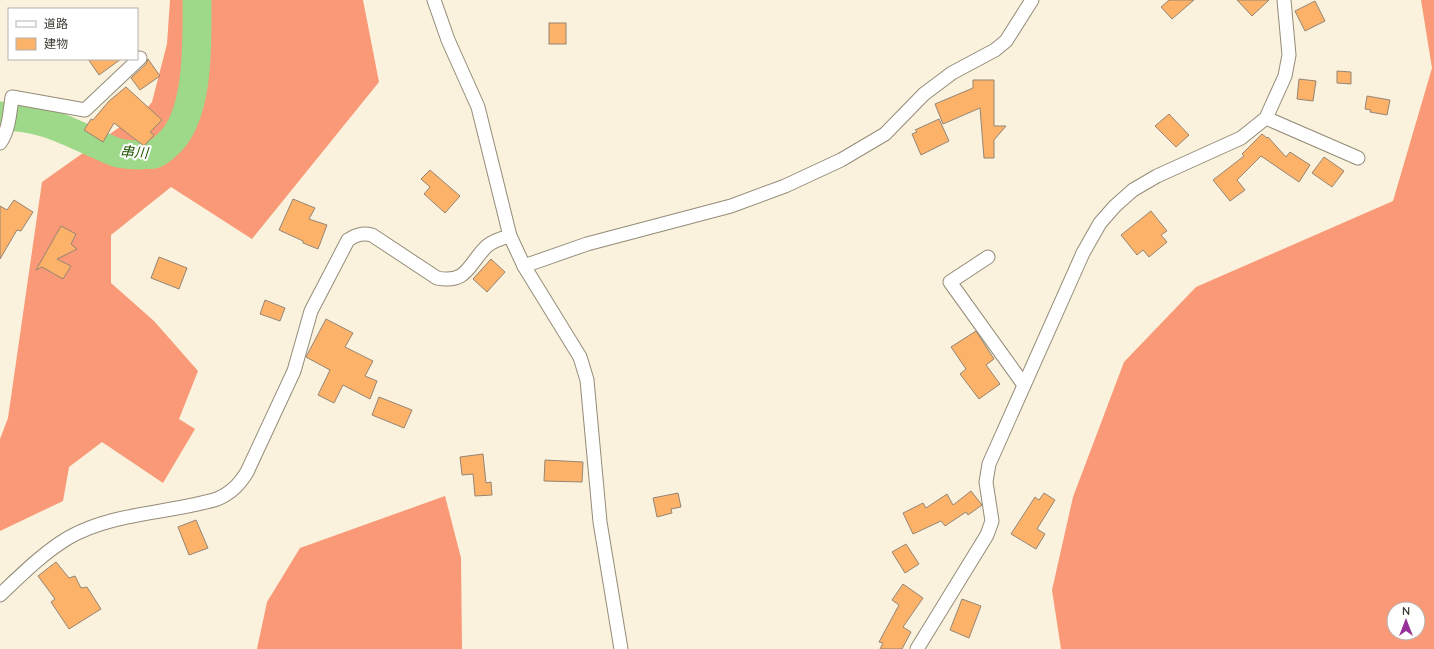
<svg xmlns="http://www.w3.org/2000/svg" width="1434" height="649" viewBox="0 0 1434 649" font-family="Quicksand,'Noto Sans JP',sans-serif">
<rect width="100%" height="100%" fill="#faf2dc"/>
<!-- forest -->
<g fill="#f99977" fill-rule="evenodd">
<path d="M 170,0 L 363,0 L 379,82 L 252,239 L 171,187 L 111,235 L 111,283 L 154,321 L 198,371 L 179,419 L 195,429 L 163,483 L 102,442 L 69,467 L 63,501 L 0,531 L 0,439 L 8,418 L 42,182 L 148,107 L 152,102 L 167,44 Z"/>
<path d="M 1421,0 L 1434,0 L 1434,649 L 1061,649 L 1052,590 L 1073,497 L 1124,362 L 1196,287 L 1393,201 L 1432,68 ZM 1394,609 L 1418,609 L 1418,633 L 1394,633 Z"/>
<path d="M 445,496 L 461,558 L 462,649 L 257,649 L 267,602 L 300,548 Z"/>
</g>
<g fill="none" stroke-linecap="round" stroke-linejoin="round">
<!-- river -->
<path stroke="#9dd989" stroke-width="29" d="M 0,116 C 48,116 73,135 115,152 C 124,155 133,155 142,155 C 146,154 151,155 154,154 C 159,153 163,148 167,145 C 200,117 197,41 197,0"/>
</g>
<!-- building -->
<g fill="#fcb268" stroke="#958575">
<path d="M 1169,0 L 1194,0 L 1172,19 L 1161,7 Z"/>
<path d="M 1237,0 L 1269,0 L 1252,16 Z"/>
<path d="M 1315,1 L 1325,21 L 1305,31 L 1295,11 Z"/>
<rect x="549" y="23" width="17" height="21"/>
<path d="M 88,59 L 121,59 L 99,75 Z"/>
<path d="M 148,59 L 160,76 L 140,90 L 131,78 L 146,64 Z"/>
<path d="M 1337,71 L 1351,72 L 1351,84 L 1337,83 Z"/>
<path d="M 1299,79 L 1316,81 L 1313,101 L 1297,99 Z"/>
<path d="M 973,80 L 994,80 L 994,126 L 1006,126 L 994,140 L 994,158 L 984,158 L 980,108 L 943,124 L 935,104 L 973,88 Z"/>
<path d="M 126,87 L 162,120 L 150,132 L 154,135 L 144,146 L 114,123 L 103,142 L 84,130 L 91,119 L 93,120 L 109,101 Z"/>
<path d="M 1367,96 L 1390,100 L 1387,115 L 1370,112 L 1371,110 L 1365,109 Z"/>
<path d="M 1169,114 L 1189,135 L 1176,147 L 1155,126 Z"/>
<path d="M 939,119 L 949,141 L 921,155 L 912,134 L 917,132 L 915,130 Z"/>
<path d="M 1262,134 L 1267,138 L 1268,137 L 1286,157 L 1290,152 L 1310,165 L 1299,182 L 1261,156 L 1237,180 L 1245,190 L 1230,201 L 1213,180 L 1244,156 L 1242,154 Z"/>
<path d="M 1324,157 L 1344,171 L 1332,187 L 1312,173 Z"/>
<path d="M 430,170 L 460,196 L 445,213 L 424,194 L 430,187 L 421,179 Z"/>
<path d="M 293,199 L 315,208 L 309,219 L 327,225 L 318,249 L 303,243 L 303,241 L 279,230 Z"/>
<path d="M 14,200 L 33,212 L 21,231 L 17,230 L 0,259 L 0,206 L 7,210 Z"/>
<path d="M 1151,211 L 1167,231 L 1161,235 L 1167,242 L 1149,257 L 1143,250 L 1137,255 L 1121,235 Z"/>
<path d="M 61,226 L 76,234 L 71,244 L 77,249 L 57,259 L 71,266 L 63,279 L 42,267 L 36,270 Z"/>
<path d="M 159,257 L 187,268 L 179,289 L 151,278 Z"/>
<path d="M 491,259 L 505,272 L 487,292 L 473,279 Z"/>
<path d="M 265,300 L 285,308 L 280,321 L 260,314 Z"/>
<path d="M 326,319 L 353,333 L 345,347 L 373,361 L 365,376 L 377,381 L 370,399 L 343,385 L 334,403 L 318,395 L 330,370 L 306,357 Z"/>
<path d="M 976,331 L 994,359 L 986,365 L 1000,384 L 979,399 L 960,374 L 966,369 L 951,347 Z"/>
<path d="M 379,397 L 412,410 L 404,428 L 372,415 Z"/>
<path d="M 483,454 L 486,483 L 491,482 L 492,495 L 475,496 L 473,474 L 462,475 L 460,457 Z"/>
<path d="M 545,460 L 583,462 L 582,482 L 544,481 Z"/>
<path d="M 971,491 L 982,505 L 968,515 L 966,512 L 945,526 L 941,521 L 913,534 L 903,513 L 923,503 L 926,508 L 947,494 L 953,505 Z"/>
<path d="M 678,493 L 681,507 L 671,509 L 672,513 L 657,517 L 653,498 Z"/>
<path d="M 1044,493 L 1055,500 L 1037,529 L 1045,534 L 1036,549 L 1011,534 L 1035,497 L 1039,500 Z"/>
<path d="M 196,520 L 208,548 L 189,555 L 178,527 Z"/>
<path d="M 906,544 L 919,564 L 905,573 L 892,552 Z"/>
<path d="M 56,562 L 69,578 L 75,576 L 81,588 L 87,587 L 101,609 L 69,629 L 51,602 L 55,599 L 38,576 Z"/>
<path d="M 903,584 L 923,598 L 903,627 L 911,632 L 902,649 L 880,649 L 883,643 L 879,642 L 899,605 L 892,600 Z"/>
<path d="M 962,599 L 981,606 L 969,638 L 950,630 Z"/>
</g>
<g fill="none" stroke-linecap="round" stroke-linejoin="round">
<defs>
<g id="street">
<path d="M 434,0 L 448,40 L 478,107 L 510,236 L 524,266 L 580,357 L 587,380 L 600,522 L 621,649"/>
<path d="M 1266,118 L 1358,158"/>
<path d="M 0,143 C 9,131 10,111 12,97 L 85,110 L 140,58"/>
<path d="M 988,257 L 950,282 L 1024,385"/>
<path d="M 524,266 L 587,244 L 731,206 L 785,186 L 841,160 L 885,134 L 924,94 L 952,73 L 995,50 L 1006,41 L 1032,0"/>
<path d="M 0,595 C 21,575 43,553 68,538 C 113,512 168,514 217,499 C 231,493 239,485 247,472 L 294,371 L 311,311 L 348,240 C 357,234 363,233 372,235 L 437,278 C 468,284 468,264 487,246 C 493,241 502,238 510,236"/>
<path d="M 917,649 L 987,535 L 992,521 L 986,482 L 989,464 L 1083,253 L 1100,223 L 1115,206 L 1133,190 L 1157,176 L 1241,138 L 1266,118 L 1285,76 L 1289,55 L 1284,0"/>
</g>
</defs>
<!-- street casing -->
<use href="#street" stroke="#948c78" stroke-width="15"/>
<!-- street -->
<use href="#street" stroke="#fff" stroke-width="13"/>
</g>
<g text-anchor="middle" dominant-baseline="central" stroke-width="4" stroke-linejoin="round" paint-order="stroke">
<!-- water labels -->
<g font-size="14" font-style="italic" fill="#215804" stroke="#fff">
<text transform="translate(134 152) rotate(4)">串川</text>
</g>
</g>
<!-- legend -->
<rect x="8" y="8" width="130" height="52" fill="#ffffff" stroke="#b2b1ad"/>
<rect x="16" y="21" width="20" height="6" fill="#ffffff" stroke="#b2b1ad"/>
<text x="44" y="28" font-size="12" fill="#3e3b32">道路</text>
<rect x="16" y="38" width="20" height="12" fill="#fcb268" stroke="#b2b1ad"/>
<text x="44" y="48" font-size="12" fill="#3e3b32">建物</text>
<!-- north arrow -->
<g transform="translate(1406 621)"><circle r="19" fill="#ffffff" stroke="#b2b1ad"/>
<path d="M0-3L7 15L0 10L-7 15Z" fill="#953197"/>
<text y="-6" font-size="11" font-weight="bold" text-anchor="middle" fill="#3e3b32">N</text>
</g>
</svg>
